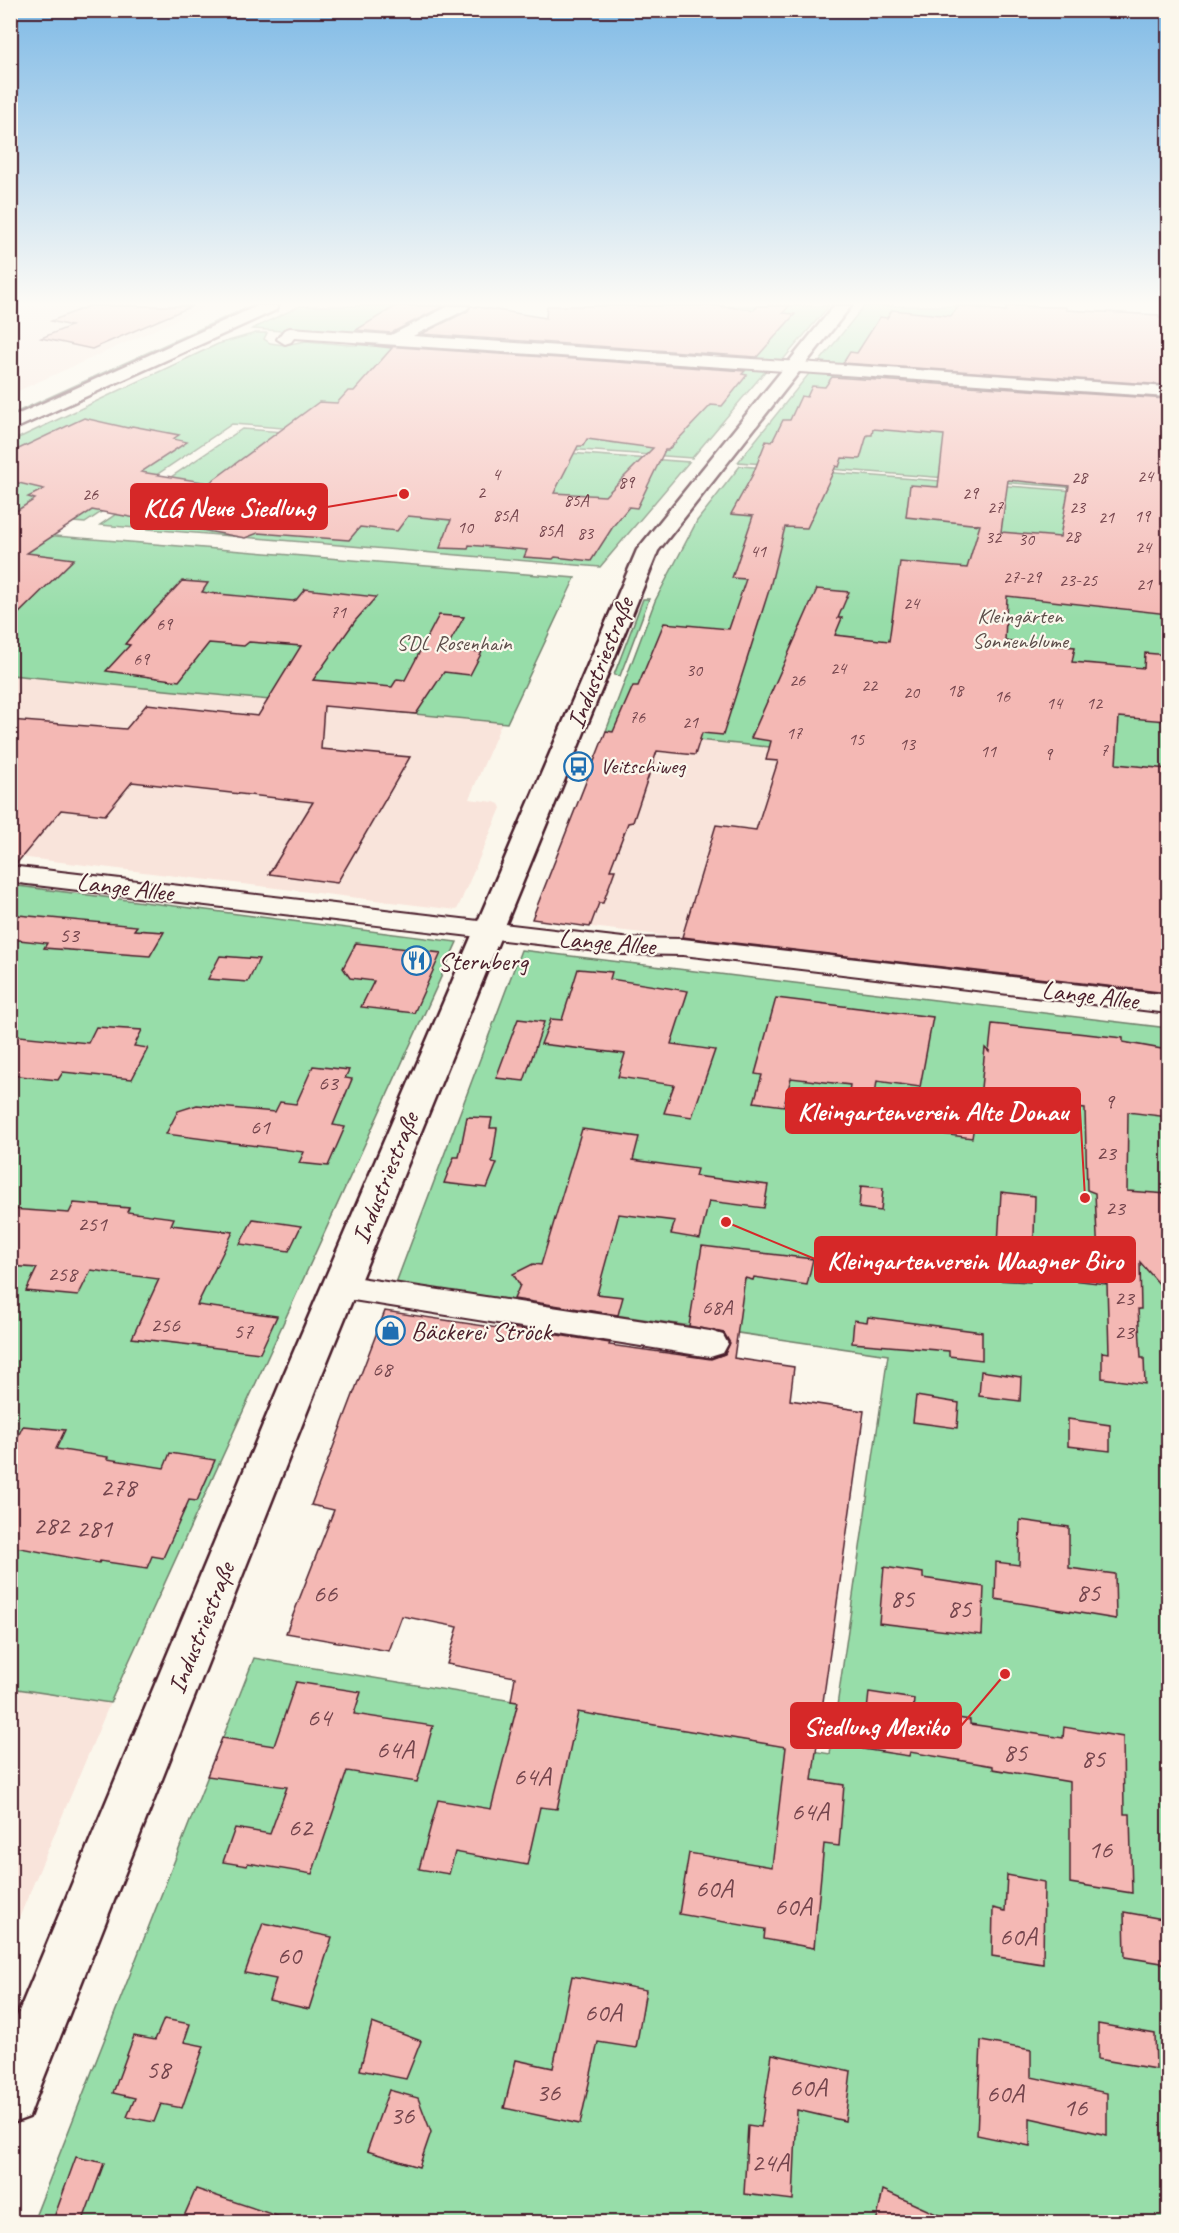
<svg xmlns="http://www.w3.org/2000/svg" width="1179" height="2233" viewBox="0 0 1179 2233" font-family="Caveat,sans-serif">
<rect width="100%" height="100%" fill="#fbf7ec"/>
<filter id="ink" filterUnits="userSpaceOnUse"><feTurbulence type="fractalNoise" baseFrequency=".0167" numOctaves="2"/><feDisplacementMap in="SourceGraphic" scale="12" xChannelSelector="R" yChannelSelector="G"/><feConvolveMatrix kernelMatrix="1 2 1 2 8 2 1 2 1" color-interpolation-filters="sRGB"/></filter>
<g filter="url(#ink)">
<!-- built -->
<g fill="#f9e4db">
<path d="M 11,306 L 208,306 L 11,394 Z"/>
<path d="M 11,675 L 502,722 L 469,799 L 494,802 L 499,804 L 501,808 L 457,910 L 11,856 Z"/>
<path d="M 606,731 L 1168,786 L 1168,995 L 532,920 L 583,795 L 580,795 Z"/>
<path d="M 11,1688 L 110,1703 L 11,1937 Z"/>
</g>
<!-- green -->
<g fill="#97dda9" stroke="#707e6a" stroke-width="1.5">
<path d="M 250,306 L 259,306 L 11,420 L 10,415 Z"/>
<path d="M 300,306 L 450,306 L 388,338 L 252,329 Z"/>
<path d="M 669,306 L 829,306 L 781,362 L 615,349 Z"/>
<path d="M 864,306 L 988,306 L 944,375 L 817,365 Z"/>
<path d="M 256,333 L 267,333 L 264,339 L 270,343 L 284,345 L 306,341 L 350,345 L 416,344 L 594,357 L 483,443 L 232,424 L 85,523 L 11,517 L 10,442 L 218,344 Z"/>
<path d="M 611,357 L 768,368 L 692,458 L 499,444 Z"/>
<path d="M 812,370 L 1168,395 L 1168,495 L 738,462 Z"/>
<path d="M 242,429 L 689,462 L 600,567 L 100,525 Z"/>
<path d="M 740,466 L 1168,498 L 1168,786 L 606,731 L 655,601 L 697,521 Z"/>
<path d="M 18,533 L 575,578 L 507,723 L 11,675 L 10,534 Z"/>
<path d="M 643,599 L 649,599 L 620,676 L 614,675 Z"/>
<path d="M 10,885 L 457,942 L 110,1703 L 11,1688 Z"/>
<path d="M 521,950 L 1168,1028 L 1168,2222 L 33,2222 L 254,1658 L 830,1754 L 888,1355 L 396,1283 Z"/>
</g>
<!-- building -->
<g fill="#f4b8b4" stroke="#4a1f2b" stroke-width="1.5" fill-rule="evenodd">
<path d="M 89,306 L 192,306 L 92,349 L 41,338 L 71,326 L 51,321 Z"/>
<path d="M 396,306 L 444,306 L 391,333 L 356,330 Z"/>
<path d="M 471,306 L 546,318 L 547,306 L 719,306 L 754,310 L 758,306 L 789,306 L 783,313 L 795,314 L 757,357 L 421,334 L 468,311 Z"/>
<path d="M 959,306 L 1006,311 L 1006,306 L 1066,307 L 1066,310 L 1159,315 L 1159,318 L 1168,318 L 1168,375 L 1166,375 L 1166,385 L 843,363 L 850,352 L 857,353 L 880,317 L 887,318 L 892,310 L 951,316 Z"/>
<path d="M 356,344 L 745,371 L 742,374 L 747,375 L 722,406 L 711,405 L 668,450 L 665,450 L 637,508 L 629,507 L 614,525 L 591,561 L 555,557 L 553,559 L 524,557 L 527,550 L 469,545 L 468,549 L 440,548 L 451,520 L 408,516 L 397,531 L 360,527 L 349,540 L 258,533 L 245,538 L 92,510 L 27,553 L 74,559 L 10,622 L 10,515 L 35,499 L 28,497 L 44,489 L 10,481 L 10,453 L 84,418 L 128,428 L 132,426 L 179,435 L 173,439 L 187,442 L 141,472 L 209,483 L 319,402 L 337,403 L 348,391 L 354,391 L 392,348 ZM 587,439 L 653,448 L 605,496 L 554,493 L 578,446 L 583,446 Z"/>
<path d="M 832,377 L 1167,399 L 1168,614 L 1007,596 L 1005,641 L 1075,647 L 1072,662 L 1144,668 L 1145,653 L 1168,655 L 1168,680 L 1166,680 L 1166,721 L 1119,717 L 1116,764 L 1168,769 L 1168,993 L 682,937 L 716,825 L 756,830 L 778,761 L 766,760 L 771,741 L 751,738 L 817,589 L 849,592 L 838,618 L 842,618 L 835,635 L 889,641 L 900,562 L 967,568 L 980,525 L 906,517 L 910,485 L 938,487 L 944,435 L 873,429 L 872,435 L 867,435 L 860,459 L 842,458 L 839,467 L 836,466 L 807,528 L 785,527 L 770,587 L 723,735 L 702,733 L 695,755 L 657,751 L 633,822 L 628,823 L 610,870 L 615,870 L 603,903 L 599,903 L 590,927 L 532,919 L 606,731 L 613,732 L 633,686 L 638,686 L 664,623 L 729,629 L 746,579 L 732,578 L 753,516 L 731,514 L 753,474 L 766,441 L 772,442 L 783,420 L 790,420 L 801,396 L 807,397 L 812,386 L 825,387 ZM 1008,480 L 1069,486 L 1060,537 L 1001,532 Z"/>
<path d="M 182,581 L 208,583 L 202,592 L 208,593 L 293,601 L 296,600 L 305,589 L 376,597 L 355,621 L 313,680 L 392,687 L 397,679 L 405,680 L 439,615 L 464,617 L 446,649 L 482,652 L 470,675 L 444,672 L 416,714 L 324,706 L 321,749 L 410,757 L 337,883 L 269,874 L 313,802 L 132,782 L 105,815 L 61,810 L 16,864 L 10,864 L 10,720 L 126,729 L 147,704 L 258,716 L 301,646 L 249,642 L 244,646 L 209,643 L 179,681 L 106,671 L 130,645 L 125,644 L 139,627 Z"/>
<path d="M 18,915 L 137,926 L 134,930 L 164,932 L 150,956 L 44,948 L 47,943 L 10,939 L 10,925 Z"/>
<path d="M 356,943 L 441,953 L 414,1013 L 361,1007 L 374,981 L 350,978 L 343,968 Z"/>
<path d="M 220,956 L 259,959 L 248,982 L 208,979 Z"/>
<path d="M 578,969 L 612,972 L 610,979 L 688,991 L 671,1044 L 715,1050 L 692,1117 L 664,1113 L 674,1085 L 618,1077 L 625,1054 L 541,1044 L 551,1019 L 562,1020 Z"/>
<path d="M 776,998 L 933,1017 L 920,1087 L 877,1081 L 871,1121 L 845,1118 L 850,1085 L 791,1078 L 784,1106 L 754,1102 L 762,1075 L 755,1074 Z"/>
<path d="M 518,1019 L 544,1022 L 524,1081 L 496,1078 Z"/>
<path d="M 992,1024 L 1123,1038 L 1123,1042 L 1167,1050 L 1168,1117 L 1128,1112 L 1127,1191 L 1168,1194 L 1168,1294 L 1140,1262 L 1141,1309 L 1138,1309 L 1141,1358 L 1144,1358 L 1145,1384 L 1102,1378 L 1102,1352 L 1109,1353 L 1107,1284 L 1073,1280 L 1075,1255 L 1098,1258 L 1095,1193 L 1087,1190 L 1085,1109 L 980,1098 L 985,1048 L 989,1052 Z"/>
<path d="M 96,1027 L 142,1030 L 134,1046 L 148,1048 L 132,1079 L 63,1072 L 58,1080 L 10,1075 L 10,1035 L 88,1043 Z"/>
<path d="M 313,1066 L 349,1070 L 345,1078 L 352,1079 L 333,1125 L 345,1127 L 328,1166 L 299,1163 L 304,1152 L 166,1134 L 178,1111 L 197,1105 L 275,1112 L 280,1102 L 296,1104 Z"/>
<path d="M 938,1108 L 976,1113 L 972,1138 L 935,1133 Z"/>
<path d="M 467,1117 L 492,1118 L 490,1128 L 497,1128 L 492,1162 L 497,1163 L 487,1188 L 444,1183 L 454,1157 L 459,1157 Z"/>
<path d="M 582,1129 L 639,1137 L 633,1160 L 697,1169 L 695,1176 L 768,1185 L 764,1208 L 709,1201 L 700,1239 L 671,1234 L 675,1221 L 619,1214 L 597,1294 L 623,1297 L 618,1315 L 514,1299 L 520,1285 L 513,1274 L 533,1264 L 541,1265 Z"/>
<path d="M 861,1186 L 883,1188 L 881,1211 L 859,1208 Z"/>
<path d="M 1001,1192 L 1035,1196 L 1033,1275 L 1030,1274 L 1030,1282 L 996,1280 Z"/>
<path d="M 74,1203 L 129,1208 L 127,1212 L 174,1218 L 171,1225 L 233,1232 L 197,1305 L 277,1316 L 260,1353 L 132,1338 L 159,1279 L 91,1270 L 78,1296 L 26,1291 L 37,1268 L 10,1266 L 10,1209 L 69,1213 Z"/>
<path d="M 253,1219 L 301,1226 L 289,1251 L 240,1244 Z"/>
<path d="M 702,1246 L 813,1259 L 807,1285 L 754,1277 L 753,1280 L 745,1278 L 734,1358 L 794,1367 L 790,1400 L 864,1411 L 812,1780 L 844,1785 L 839,1846 L 824,1844 L 814,1948 L 764,1939 L 765,1929 L 679,1914 L 689,1853 L 772,1867 L 786,1747 L 578,1712 L 557,1809 L 540,1807 L 527,1865 L 455,1852 L 449,1874 L 419,1869 L 438,1800 L 491,1809 L 518,1702 L 511,1701 L 515,1677 L 447,1664 L 458,1627 L 402,1616 L 389,1651 L 286,1633 L 334,1510 L 311,1505 L 385,1311 L 504,1329 L 505,1327 L 610,1343 L 609,1345 L 711,1359 L 725,1354 L 730,1343 L 724,1333 L 689,1326 Z"/>
<path d="M 868,1317 L 982,1332 L 982,1360 L 949,1356 L 949,1351 L 852,1343 L 854,1320 L 867,1322 Z"/>
<path d="M 981,1371 L 1021,1377 L 1020,1401 L 979,1396 Z"/>
<path d="M 916,1396 L 959,1403 L 957,1428 L 913,1422 Z"/>
<path d="M 1068,1419 L 1110,1425 L 1110,1451 L 1068,1446 Z"/>
<path d="M 23,1426 L 65,1430 L 56,1449 L 108,1457 L 107,1459 L 164,1468 L 170,1453 L 215,1460 L 197,1501 L 189,1500 L 163,1558 L 152,1556 L 147,1568 L 100,1561 L 99,1563 L 10,1546 L 10,1453 Z"/>
<path d="M 1020,1520 L 1069,1527 L 1069,1568 L 1115,1574 L 1116,1619 L 995,1599 L 996,1562 L 1019,1565 Z"/>
<path d="M 884,1567 L 923,1573 L 923,1578 L 984,1587 L 982,1635 L 879,1623 Z"/>
<path d="M 296,1682 L 361,1692 L 354,1714 L 433,1726 L 417,1782 L 347,1771 L 312,1874 L 248,1863 L 247,1866 L 223,1862 L 235,1828 L 270,1834 L 287,1787 L 207,1776 L 222,1738 L 274,1746 Z"/>
<path d="M 869,1692 L 914,1699 L 913,1711 L 970,1720 L 970,1724 L 1063,1738 L 1064,1727 L 1123,1737 L 1124,1814 L 1130,1814 L 1132,1893 L 1070,1883 L 1070,1782 L 993,1769 L 993,1766 L 910,1752 L 909,1756 L 863,1749 Z"/>
<path d="M 1007,1875 L 1044,1882 L 1043,1964 L 992,1956 L 993,1908 L 1005,1911 Z"/>
<path d="M 1124,1912 L 1168,1920 L 1168,1964 L 1125,1957 Z"/>
<path d="M 263,1923 L 332,1937 L 309,2009 L 269,2000 L 276,1979 L 245,1973 Z"/>
<path d="M 572,1976 L 646,1990 L 636,2048 L 598,2042 L 580,2124 L 504,2108 L 516,2060 L 553,2068 Z"/>
<path d="M 164,2019 L 190,2024 L 184,2042 L 204,2046 L 182,2108 L 161,2104 L 154,2122 L 127,2117 L 135,2098 L 113,2093 L 134,2036 L 155,2040 Z"/>
<path d="M 372,2023 L 421,2041 L 406,2079 L 360,2070 Z"/>
<path d="M 1098,2024 L 1155,2034 L 1156,2069 L 1098,2059 Z"/>
<path d="M 981,2041 L 1031,2050 L 1031,2077 L 1107,2093 L 1107,2135 L 1030,2118 L 1030,2146 L 977,2135 Z"/>
<path d="M 772,2054 L 851,2071 L 845,2121 L 797,2110 L 793,2200 L 744,2194 L 748,2125 L 761,2127 Z"/>
<path d="M 389,2090 L 418,2098 L 431,2132 L 419,2167 L 367,2151 Z"/>
<path d="M 76,2157 L 104,2163 L 82,2223 L 52,2223 Z"/>
<path d="M 196,2189 L 283,2218 L 283,2223 L 181,2223 Z"/>
<path d="M 883,2190 L 956,2223 L 876,2223 Z"/>
</g>
<g fill="none" stroke-linecap="round" stroke-linejoin="round">
<defs>
<g id="street">
<path d="M 449,306 L 469,306 L 467,309 L 413,336 L 1168,387 L 1168,397 L 294,338 L 291,342 L 285,344 L 277,339 L 284,330 L 290,328 L 391,335 Z"/>
<path d="M 10,866 L 623,938 L 683,939 L 1168,995 L 1168,1013 L 683,955 L 623,954 L 10,882 Z"/>
<path d="M 340,1275 L 710,1331 L 723,1335 L 728,1344 L 723,1353 L 710,1357 L 328,1296 L 323,1287 L 328,1278 Z"/>
</g>
<path id="secondary" d="M 834,306 L 851,306 L 658,551 L 320,1379 L 36,2098 L 29,2117 L 10,2124 L 10,2033 L 282,1379 L 637,550 Z"/>
<path id="primary" d="M 257,306 L 278,306 L 276,310 L 10,431 L 10,418 Z"/>
</defs>
<!-- street casing -->
<use href="#street" stroke="#4a1f2b" stroke-width="4"/>
<!-- secondary casing -->
<use href="#secondary" stroke="#4a1f2b" stroke-width="5"/>
<!-- primary casing -->
<use href="#primary" stroke="#4a1f2b" stroke-width="5"/>
<!-- street -->
<use href="#street" fill="#fbf7ec" fill-rule="evenodd"/>
<!-- secondary -->
<use href="#secondary" fill="#fbf7ec" fill-rule="evenodd"/>
<!-- primary -->
<use href="#primary" fill="#fbf7ec" fill-rule="evenodd"/>
</g>
</g>
<!-- sky -->
<linearGradient id="sky" x2="0" y2="1"><stop stop-color="#7fbae6"/><stop offset="0.49" stop-color="#fdfbf6"/><stop offset="1" stop-color="#fdfbf6" stop-opacity="0"/></linearGradient>
<rect width="1179" height="619" fill="url(#sky)"/>
<!-- icons -->
<defs>
<symbol id="bus-ring" viewBox="-11 -11 22 22"><circle r="9.5" fill="#fbf7ec" stroke="#1f6fb2" stroke-width="1.5"/><path d="M-5-6H5V4H4V6H2V4H-2V6H-4V4H-5ZM-3.5-4V0h7V-4ZM-3.5 1.2v1.5H-2V1.2ZM2 1.2v1.5H3.5V1.2Z" fill="#1f6fb2"/></symbol>
<symbol id="restaurant-ring" viewBox="-11 -11 22 22"><circle r="9.5" fill="#fbf7ec" stroke="#1f6fb2" stroke-width="1.5"/><path d="M-5-6h1v4h1v-4h1v4h1v-4h1v5L-1.5 .5V6h-2V.5L-5-1ZM5-6V6H3V1.5H1.5Q1.5-4 5-6Z" fill="#1f6fb2"/></symbol>
<symbol id="shop-ring" viewBox="-11 -11 22 22"><circle r="9.5" fill="#fbf7ec" stroke="#1f6fb2" stroke-width="1.5"/><path d="M-5-2.5h2.3a2.7 3.5 0 0 1 5.4 0H5L5.5 6h-11ZM-1.5-2.5h3a1.5 2.3 0 0 0-3 0Z" fill="#1f6fb2"/></symbol>
</defs>
<g fill-rule="evenodd">
<use href="#bus-ring" x="562" y="750" width="33" height="33"/>
<use href="#restaurant-ring" x="400" y="944" width="33" height="33"/>
<use href="#shop-ring" x="374" y="1314" width="33" height="33"/>
</g>
<g text-anchor="middle" dominant-baseline="central" stroke-width="4.5" stroke-linejoin="round" paint-order="stroke">
<!-- far-number labels -->
<g font-size="18" fill="#74454d">
<text x="496" y="474">4</text>
<text x="1145" y="476">24</text>
<text x="1079" y="477">28</text>
<text x="626" y="482">89</text>
<text x="481" y="492">2</text>
<text x="970" y="493">29</text>
<text x="90" y="494">26</text>
<text x="576" y="500">85A</text>
<text x="995" y="507">27</text>
<text x="1077" y="507">23</text>
<text x="505" y="515">85A</text>
<text x="1142" y="516">19</text>
<text x="1106" y="517">21</text>
<text x="465" y="527">10</text>
<text x="550" y="530">85A</text>
<text x="585" y="533">83</text>
<text x="1072" y="536">28</text>
<text x="993" y="537">32</text>
<text x="1026" y="539">30</text>
<text x="1143" y="547">24</text>
<text x="758" y="551">41</text>
<text x="1022" y="577">27-29</text>
<text x="1078" y="580">23-25</text>
<text x="1144" y="584">21</text>
<text x="911" y="603">24</text>
<text x="338" y="612">71</text>
<text x="164" y="624">69</text>
<text x="141" y="659">69</text>
<text x="838" y="668">24</text>
<text x="694" y="670">30</text>
<text x="797" y="680">26</text>
<text x="869" y="685">22</text>
<text x="955" y="690">18</text>
<text x="911" y="692">20</text>
<text x="1002" y="696">16</text>
<text x="1054" y="703">14</text>
<text x="1094" y="703">12</text>
<text x="637" y="717">76</text>
<text x="690" y="722">21</text>
<text x="794" y="733">17</text>
<text x="856" y="739">15</text>
<text x="907" y="744">13</text>
<text x="1104" y="750">7</text>
<text x="988" y="751">11</text>
<text x="1048" y="754">9</text>
</g>
<!-- far-park labels -->
<g font-size="22" fill="#5d4e4a" stroke="#fbf7ec">
<text x="1020" y="616">Kleingärten<tspan x="1020" dy="25">Sonnenblume</tspan></text>
<text x="454" y="643">SDL Rosenhain</text>
</g>
<!-- far-poi labels -->
<g font-size="22" fill="#4a1f2b" stroke="#fbf7ec" text-anchor="start">
<text x="600" y="766">Veitschiweg</text>
</g>
<!-- number labels -->
<g font-size="22" fill="#74454d">
<text x="69" y="935">53</text>
<text x="328" y="1083">63</text>
<text x="1109" y="1101">9</text>
<text x="260" y="1127">61</text>
<text x="1106" y="1153">23</text>
<text x="1115" y="1208">23</text>
<text x="92" y="1224">251</text>
<text x="62" y="1274">258</text>
<text x="1124" y="1298">23</text>
<text x="717" y="1307">68A</text>
<text x="165" y="1325">256</text>
<text x="243" y="1331">57</text>
<text x="1124" y="1332">23</text>
<text x="382" y="1369">68</text>
</g>
<!-- street labels -->
<g font-size="26" fill="#4a1f2b" stroke="#fbf7ec">
<text transform="translate(600 663) rotate(-68)">Industriestraße</text>
<text transform="translate(125 887) rotate(7)">Lange Allee</text>
<text transform="translate(607 942) rotate(5)">Lange Allee</text>
<text transform="translate(1090 995) rotate(7)">Lange Allee</text>
<text transform="translate(385 1178) rotate(-68)">Industriestraße</text>
<text transform="translate(201 1628) rotate(-68)">Industriestraße</text>
</g>
<!-- poi labels -->
<g font-size="26" fill="#4a1f2b" stroke="#fbf7ec" text-anchor="start">
<text x="438" y="961">Sternberg</text>
<text x="411" y="1331">Bäckerei Ströck</text>
</g>
<!-- near-number labels -->
<g font-size="27" fill="#74454d">
<text x="118" y="1487">278</text>
<text x="51" y="1525">282</text>
<text x="94" y="1528">281</text>
<text x="1088" y="1592">85</text>
<text x="325" y="1593">66</text>
<text x="902" y="1598">85</text>
<text x="959" y="1608">85</text>
<text x="319" y="1717">64</text>
<text x="395" y="1749">64A</text>
<text x="1015" y="1752">85</text>
<text x="1093" y="1758">85</text>
<text x="532" y="1776">64A</text>
<text x="810" y="1811">64A</text>
<text x="300" y="1827">62</text>
<text x="1100" y="1849">16</text>
<text x="714" y="1888">60A</text>
<text x="793" y="1906">60A</text>
<text x="1018" y="1936">60A</text>
<text x="289" y="1955">60</text>
<text x="603" y="2012">60A</text>
<text x="158" y="2069">58</text>
<text x="808" y="2087">60A</text>
<text x="548" y="2092">36</text>
<text x="1005" y="2093">60A</text>
<text x="1075" y="2107">16</text>
<text x="402" y="2115">36</text>
<text x="770" y="2162">24A</text>
</g>
</g>
<!-- callouts -->
<path fill="none" stroke="#d62828" stroke-width="2" d="M404 494L327 507M1085 1198L1080 1110M726 1222L815 1259M1005 1674L961 1726"/>
<g fill="#d62828" stroke="#fbf7ec" stroke-width="2">
<circle cx="404" cy="494" r="6"/>
<circle cx="1085" cy="1198" r="6"/>
<circle cx="726" cy="1222" r="6"/>
<circle cx="1005" cy="1674" r="6"/>
</g>
<g fill="#d62828" stroke="#d62828" stroke-width="2">
<rect x="131" y="484" width="196" height="45" rx="6"/>
<rect x="786" y="1088" width="294" height="45" rx="6"/>
<rect x="815" y="1237" width="320" height="45" rx="6"/>
<rect x="791" y="1703" width="170" height="45" rx="6"/>
</g>
<g font-size="27" text-anchor="middle" font-weight="bold" fill="#fff">
<text x="229" y="516">KLG Neue Siedlung</text>
<text x="933" y="1120">Kleingartenverein Alte Donau</text>
<text x="975" y="1269">Kleingartenverein Waagner Biro</text>
<text x="876" y="1735">Siedlung Mexiko</text>
</g>
<!-- margin -->
<rect width="1179" height="2233" fill="none" stroke="#fbf7ec" stroke-width="36"/>
<rect x="18" y="18" width="1143" height="2197" fill="none" stroke="#4a1f2b" stroke-width="2" filter="url(#ink)"/>
</svg>
